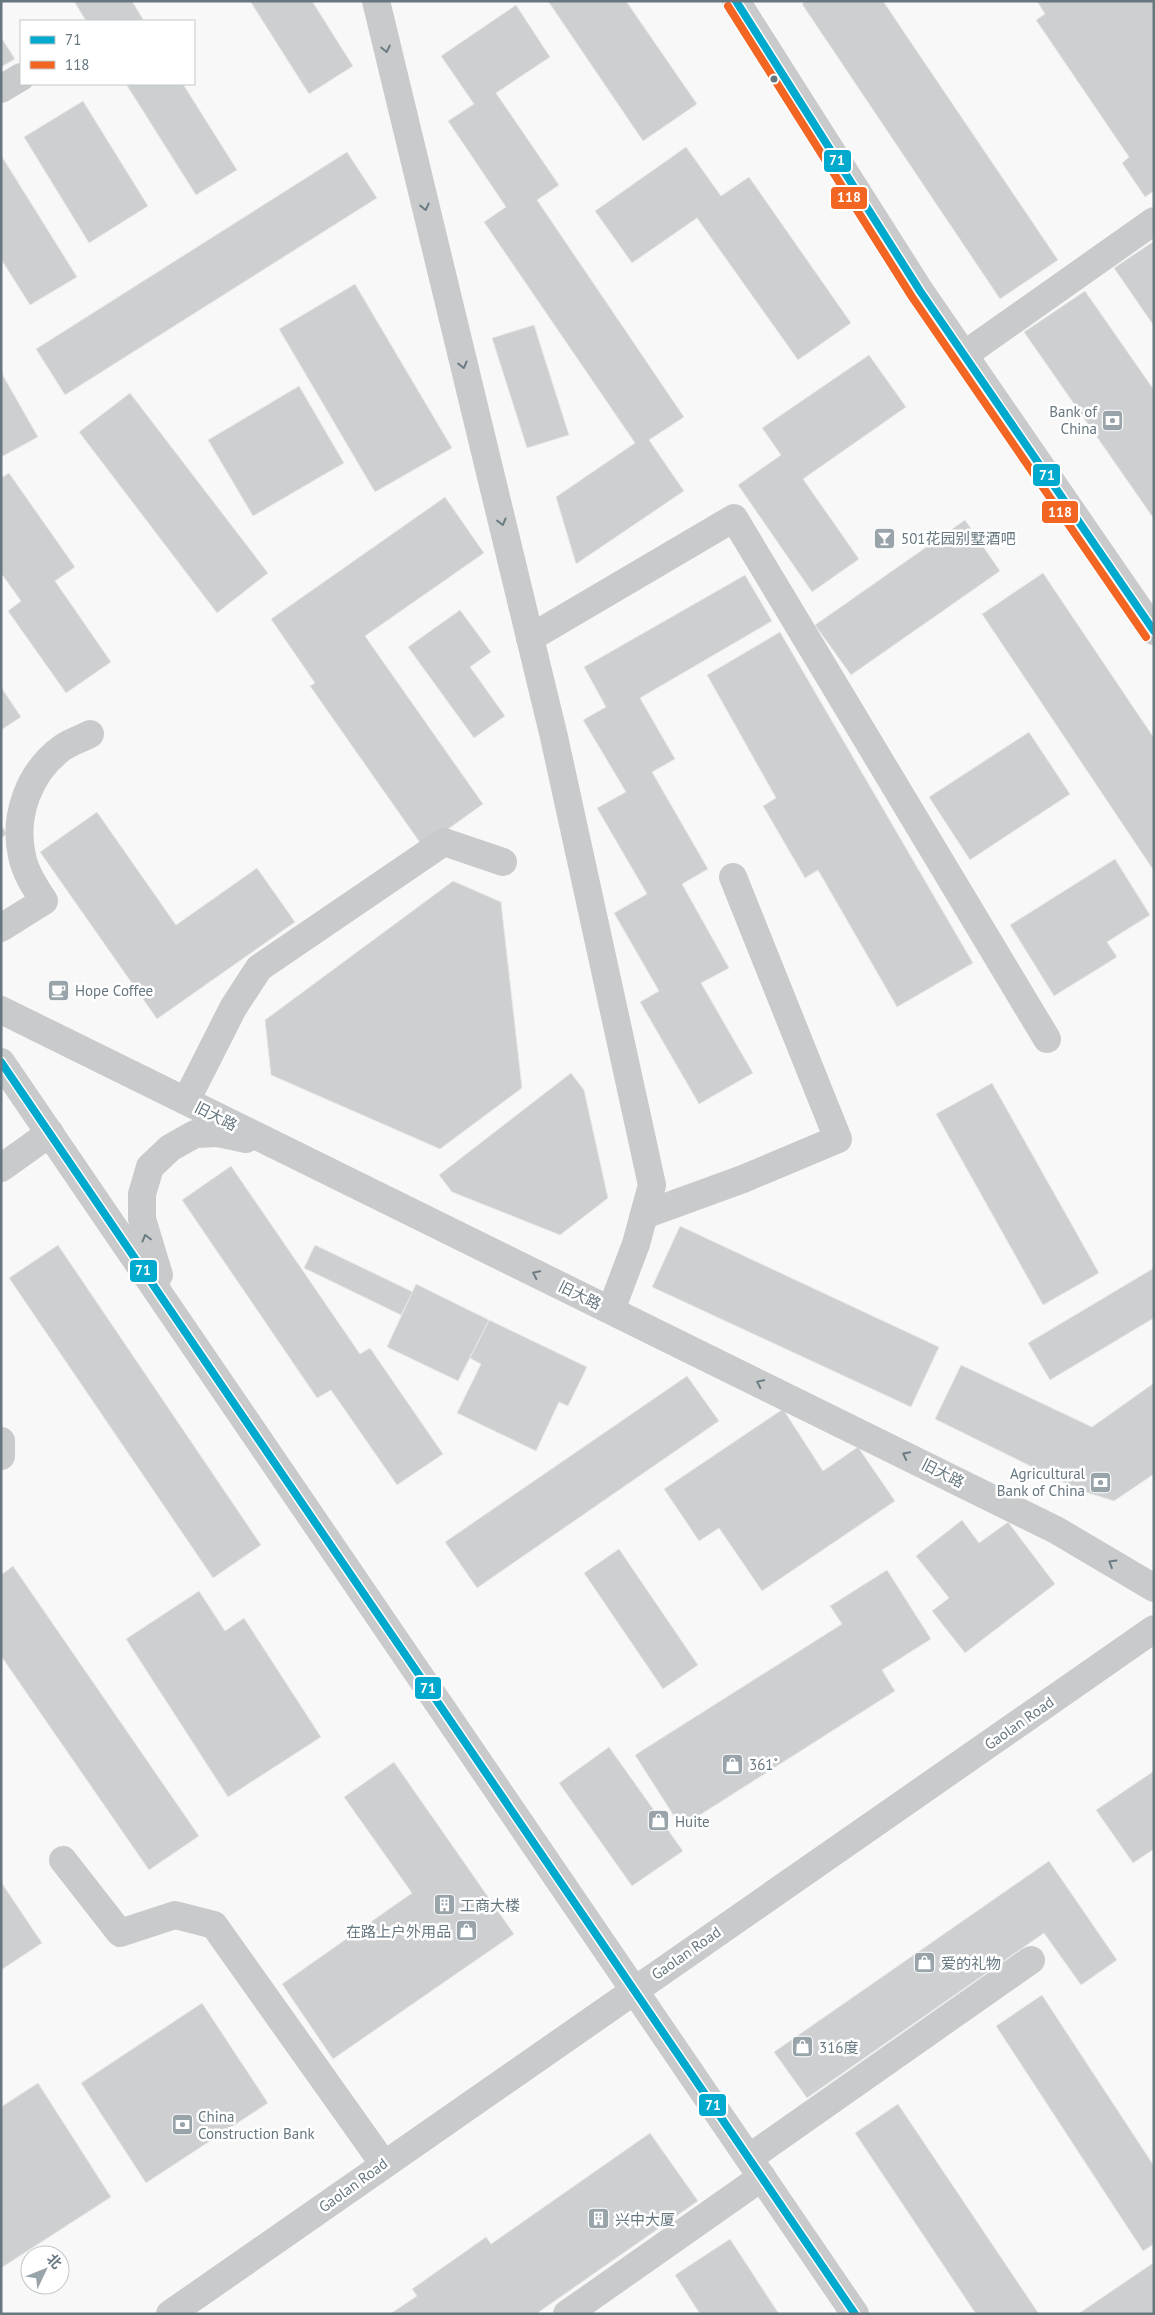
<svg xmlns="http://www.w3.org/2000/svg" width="1155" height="2315" viewBox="0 0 1155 2315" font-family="'PT Sans','Noto Sans SC',sans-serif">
<rect width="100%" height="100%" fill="#f8f8f8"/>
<!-- building -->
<g fill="#cdcfd0" stroke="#e8e8e8">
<path d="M 74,1 L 132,1 L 144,21 L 86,21 Z"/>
<path d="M 250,1 L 312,1 L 353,66 L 309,94 Z"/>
<path d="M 548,1 L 626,1 L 697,104 L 643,141 Z"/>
<path d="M 805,1 L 883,1 L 1058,260 L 1000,299 L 802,4 Z"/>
<path d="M 1037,1 L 1154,1 L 1154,191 L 1145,197 L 1122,163 L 1129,157 L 1036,20 L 1045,14 Z"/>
<path d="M 516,5 L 550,57 L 496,93 L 559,185 L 537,200 L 684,417 L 649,440 L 684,491 L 576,564 L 556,497 L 635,443 L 484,222 L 506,207 L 448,121 L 474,104 L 441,56 Z"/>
<path d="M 1,37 L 15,59 L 1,67 Z"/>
<path d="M 126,84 L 183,84 L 237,170 L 196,195 Z"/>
<path d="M 83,101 L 148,206 L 89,243 L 24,137 Z"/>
<path d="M 686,147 L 721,196 L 749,177 L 851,323 L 798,360 L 697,218 L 632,263 L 595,211 Z"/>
<path d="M 347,152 L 377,198 L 65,395 L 36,349 Z"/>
<path d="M 1,155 L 77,277 L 30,305 L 1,259 Z"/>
<path d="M 1154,241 L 1154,326 L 1114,268 Z"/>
<path d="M 355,284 L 452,448 L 375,492 L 279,329 Z"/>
<path d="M 1085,291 L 1154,390 L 1154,519 L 1024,332 Z"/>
<path d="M 534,325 L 569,435 L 527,448 L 492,338 Z"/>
<path d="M 869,355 L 906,407 L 803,479 L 859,559 L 812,592 L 738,485 L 781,455 L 762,428 Z"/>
<path d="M 1,372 L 38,437 L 1,457 Z"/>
<path d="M 299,386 L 344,463 L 253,516 L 208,440 Z"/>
<path d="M 130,393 L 268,573 L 217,613 L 79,432 Z"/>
<path d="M 9,473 L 75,567 L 55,581 L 111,662 L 66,693 L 8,611 L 21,601 L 1,573 L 1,478 Z"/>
<path d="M 445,497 L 484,553 L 365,636 L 483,804 L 423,847 L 310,686 L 315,683 L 271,619 Z"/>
<path d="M 965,520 L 1000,571 L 851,675 L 815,625 Z"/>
<path d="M 1043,573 L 1154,738 L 1154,871 L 982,614 Z"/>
<path d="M 745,575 L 772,621 L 640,698 L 675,759 L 652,772 L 708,869 L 682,884 L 729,968 L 701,983 L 753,1073 L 699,1104 L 640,1002 L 659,991 L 614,913 L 647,894 L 597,808 L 626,792 L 583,720 L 606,707 L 584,667 Z"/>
<path d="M 460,610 L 491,652 L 470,667 L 505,716 L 474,738 L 408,647 Z"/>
<path d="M 780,632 L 973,963 L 897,1007 L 818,870 L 805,878 L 763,806 L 776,798 L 707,675 Z"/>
<path d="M 1,687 L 21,717 L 1,730 Z"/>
<path d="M 1029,732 L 1070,794 L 970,860 L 929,797 Z"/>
<path d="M 97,812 L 176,925 L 257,868 L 295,922 L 157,1019 L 40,852 Z"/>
<path d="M 1,825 L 7,834 L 1,838 Z"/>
<path d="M 1115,859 L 1150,915 L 1107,942 L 1117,957 L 1054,996 L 1010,925 Z"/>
<path d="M 453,881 L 501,902 L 522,1088 L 440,1149 L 271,1075 L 265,1020 Z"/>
<path d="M 571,1073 L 584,1090 L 608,1198 L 560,1235 L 452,1192 L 439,1175 Z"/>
<path d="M 992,1083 L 1099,1273 L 1043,1305 L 936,1114 Z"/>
<path d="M 231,1166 L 360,1354 L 370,1348 L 443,1454 L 397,1485 L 331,1390 L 317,1398 L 182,1200 Z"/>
<path d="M 680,1226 L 939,1347 L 911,1407 L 652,1287 Z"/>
<path d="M 58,1245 L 261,1545 L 213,1578 L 9,1278 Z"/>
<path d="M 315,1245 L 413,1292 L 401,1315 L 304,1268 Z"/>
<path d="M 1154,1268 L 1154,1318 L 1050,1380 L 1028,1343 Z"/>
<path d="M 416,1284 L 489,1320 L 458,1381 L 387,1347 Z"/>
<path d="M 489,1320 L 587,1367 L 568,1406 L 559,1402 L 536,1451 L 457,1413 L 481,1364 L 470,1358 Z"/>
<path d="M 961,1365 L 1092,1427 L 1154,1383 L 1154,1474 L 1114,1501 L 1079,1490 L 935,1419 Z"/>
<path d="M 687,1376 L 719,1421 L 477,1588 L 445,1542 Z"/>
<path d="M 783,1409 L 823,1471 L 858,1447 L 895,1501 L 762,1591 L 719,1528 L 699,1541 L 664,1489 Z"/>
<path d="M 962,1520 L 979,1543 L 1008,1522 L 1055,1584 L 965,1653 L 932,1611 L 949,1598 L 916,1556 Z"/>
<path d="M 619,1549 L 698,1665 L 663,1689 L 584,1573 Z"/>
<path d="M 13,1566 L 199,1836 L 149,1870 L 1,1656 L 1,1575 Z"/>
<path d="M 887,1570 L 931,1639 L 882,1670 L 895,1691 L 681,1827 L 635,1755 L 842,1624 L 830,1606 Z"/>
<path d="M 199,1591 L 225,1631 L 244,1618 L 321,1737 L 228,1797 L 126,1639 Z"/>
<path d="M 609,1747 L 683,1851 L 632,1886 L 559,1783 Z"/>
<path d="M 394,1762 L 514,1934 L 333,2059 L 282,1984 L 412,1893 L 344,1797 Z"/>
<path d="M 1154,1771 L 1154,1849 L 1133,1863 L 1096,1810 Z"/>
<path d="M 1049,1861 L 1117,1960 L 1081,1985 L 1044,1933 L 807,2098 L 774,2052 Z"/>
<path d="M 1,1882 L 42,1943 L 1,1970 Z"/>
<path d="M 1042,1995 L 1154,2166 L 1154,2244 L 1143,2251 L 996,2026 Z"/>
<path d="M 202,2003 L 268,2103 L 146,2183 L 81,2083 Z"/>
<path d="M 38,2083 L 111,2197 L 1,2268 L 1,2107 Z"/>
<path d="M 898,2104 L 1039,2314 L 976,2314 L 855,2133 Z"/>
<path d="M 650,2133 L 698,2201 L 536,2314 L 390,2314 L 417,2296 L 412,2289 L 486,2237 L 491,2244 Z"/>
<path d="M 730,2239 L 779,2314 L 700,2314 L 675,2275 Z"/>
<path d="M 1153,2263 L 1154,2314 L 1078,2314 Z"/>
</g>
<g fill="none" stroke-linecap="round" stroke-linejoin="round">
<!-- minor -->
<g stroke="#c9cacb" stroke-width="28">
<path d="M 376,1 L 554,737 L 652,1185 L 636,1244 L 611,1310"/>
<path d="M 736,1 L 920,291 L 1154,631"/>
<path d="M 1,89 L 21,77"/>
<path d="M 964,355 L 1154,221"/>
<path d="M 530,638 L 734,518 L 1047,1039"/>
<path d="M 1,928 L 44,901 C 35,887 25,872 22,856 C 13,816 29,772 62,748 C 70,742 81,739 90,734"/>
<path d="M 1,1010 L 1056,1530 L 1154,1588"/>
<path d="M 1,1062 L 855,2314"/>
<path d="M 186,1101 L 233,1008 L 259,968 L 444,842 L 503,862"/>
<path d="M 1,1168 L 50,1133"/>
<path d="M 644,1215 L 743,1179 L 838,1139 L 733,877"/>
<path d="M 159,1275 L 142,1219 L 142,1194 L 150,1167 L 170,1148 L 195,1134 L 218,1133 L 246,1139"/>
<path d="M 1,1441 L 1,1456"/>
<path d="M 63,1860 L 120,1933 L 175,1915 L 214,1925 L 383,2163"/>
<path d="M 749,2158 L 1031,1960"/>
<path d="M 170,2314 L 1154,1629"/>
<path d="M 567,2314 L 762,2177"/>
</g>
<defs>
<g id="bus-1">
<path d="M 736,1 L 920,291 L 1154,631"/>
<path d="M 1,1062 L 855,2314"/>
</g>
<path id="bus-2" d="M 728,6 L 912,297 L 1146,637"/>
</defs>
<!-- bus-1 casing -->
<use href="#bus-1" stroke="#fff" stroke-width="11"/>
<!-- bus-2 casing -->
<use href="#bus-2" stroke="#fff" stroke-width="11"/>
<!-- bus-1 -->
<use href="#bus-1" stroke="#00a9ce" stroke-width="8"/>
<!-- bus-2 -->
<use href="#bus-2" stroke="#f26522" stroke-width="8"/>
</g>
<!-- one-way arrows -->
<defs><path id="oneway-chevron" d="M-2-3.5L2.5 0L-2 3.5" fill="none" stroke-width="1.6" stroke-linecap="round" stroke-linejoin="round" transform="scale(1.25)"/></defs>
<g stroke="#6b7b84">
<use href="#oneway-chevron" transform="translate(386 49) rotate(78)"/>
<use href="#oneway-chevron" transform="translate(425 207) rotate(76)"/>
<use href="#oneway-chevron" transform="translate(463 365) rotate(76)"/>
<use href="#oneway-chevron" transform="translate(502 522) rotate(76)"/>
<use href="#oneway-chevron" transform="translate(146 1238) rotate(-105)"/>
<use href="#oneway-chevron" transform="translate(536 1274) rotate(-154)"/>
<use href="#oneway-chevron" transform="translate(760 1383) rotate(-154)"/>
<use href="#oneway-chevron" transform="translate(906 1455) rotate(-153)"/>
<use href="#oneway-chevron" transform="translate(1112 1563) rotate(-149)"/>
</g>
<!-- icons -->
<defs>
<symbol id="bank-square" viewBox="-11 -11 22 22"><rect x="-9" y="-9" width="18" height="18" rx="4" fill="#99a4aa" stroke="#fff"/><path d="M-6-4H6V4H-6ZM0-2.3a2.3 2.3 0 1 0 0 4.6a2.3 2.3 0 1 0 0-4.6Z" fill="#fff"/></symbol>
<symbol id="bar-square" viewBox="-11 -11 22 22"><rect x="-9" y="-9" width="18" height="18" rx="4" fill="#99a4aa" stroke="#fff"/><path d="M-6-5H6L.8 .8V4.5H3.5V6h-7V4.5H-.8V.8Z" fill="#fff"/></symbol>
<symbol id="cafe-square" viewBox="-11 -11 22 22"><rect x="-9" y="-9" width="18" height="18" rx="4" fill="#99a4aa" stroke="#fff"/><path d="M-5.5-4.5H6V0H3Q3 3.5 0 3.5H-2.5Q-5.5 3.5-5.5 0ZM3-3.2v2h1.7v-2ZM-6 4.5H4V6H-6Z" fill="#fff"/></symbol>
<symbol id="shop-square" viewBox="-11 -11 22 22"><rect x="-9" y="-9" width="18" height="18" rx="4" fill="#99a4aa" stroke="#fff"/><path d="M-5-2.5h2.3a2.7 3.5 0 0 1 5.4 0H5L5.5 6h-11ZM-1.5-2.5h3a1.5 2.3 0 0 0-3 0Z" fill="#fff"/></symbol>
<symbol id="building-square" viewBox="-11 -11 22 22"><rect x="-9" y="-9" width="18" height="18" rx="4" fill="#99a4aa" stroke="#fff"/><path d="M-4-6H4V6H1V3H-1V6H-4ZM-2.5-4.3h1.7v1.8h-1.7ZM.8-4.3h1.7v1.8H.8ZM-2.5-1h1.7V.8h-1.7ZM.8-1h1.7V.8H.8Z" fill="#fff"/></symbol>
</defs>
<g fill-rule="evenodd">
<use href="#bank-square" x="1100" y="408" width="25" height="25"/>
<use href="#bar-square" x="872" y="526" width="25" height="25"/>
<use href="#cafe-square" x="46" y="978" width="25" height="25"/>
<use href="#bank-square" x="1088" y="1470" width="25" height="25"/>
<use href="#shop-square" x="720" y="1752" width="25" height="25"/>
<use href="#shop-square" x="646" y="1808" width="25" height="25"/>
<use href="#building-square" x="432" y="1892" width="25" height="25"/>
<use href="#shop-square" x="454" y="1918" width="25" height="25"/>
<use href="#shop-square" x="912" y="1950" width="25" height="25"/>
<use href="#shop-square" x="790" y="2034" width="25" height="25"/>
<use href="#bank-square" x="170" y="2112" width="25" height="25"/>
<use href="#building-square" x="586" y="2206" width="25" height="25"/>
</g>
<!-- markers -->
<circle fill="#667780" stroke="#fff" stroke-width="2" cx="774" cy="79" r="4.5"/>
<g text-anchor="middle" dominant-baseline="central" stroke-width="5" stroke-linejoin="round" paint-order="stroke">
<!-- poi labels -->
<g font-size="15" fill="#667780" stroke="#fff" text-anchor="start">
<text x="1097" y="411" text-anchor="end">Bank of<tspan x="1097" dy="17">China</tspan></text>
<text x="901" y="538">501花园别墅酒吧</text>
<text x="75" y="990">Hope Coffee</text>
<text x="1085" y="1473" text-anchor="end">Agricultural<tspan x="1085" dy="17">Bank of China</tspan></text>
<text x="749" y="1764">361˚</text>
<text x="675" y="1821">Huite</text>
<text x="460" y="1905">工商大楼</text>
<text x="451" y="1931" text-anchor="end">在路上户外用品</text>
<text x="941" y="1963">爱的礼物</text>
<text x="819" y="2047">316度</text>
<text x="198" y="2116">China<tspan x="198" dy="17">Construction Bank</tspan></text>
<text x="615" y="2219">兴中大厦</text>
</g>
<!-- street labels -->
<g font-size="15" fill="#667780" stroke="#fff">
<text transform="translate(216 1116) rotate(27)">旧大路</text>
<text transform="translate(580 1295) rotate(26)">旧大路</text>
<text transform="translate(943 1473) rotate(27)">旧大路</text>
<text transform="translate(1019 1723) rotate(-35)">Gaolan Road</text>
<text transform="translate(686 1953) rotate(-35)">Gaolan Road</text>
<text transform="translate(353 2185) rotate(-36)">Gaolan Road</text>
</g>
</g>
<g stroke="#fff" stroke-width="2">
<rect x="823" y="149" width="29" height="24" rx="5" fill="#00a9ce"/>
<rect x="830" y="186" width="38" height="24" rx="5" fill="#f26522"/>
<rect x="1032" y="463" width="29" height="24" rx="5" fill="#00a9ce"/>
<rect x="1041" y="500" width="38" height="24" rx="5" fill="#f26522"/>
<rect x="129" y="1259" width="29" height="24" rx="5" fill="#00a9ce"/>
<rect x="414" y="1676" width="28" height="24" rx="5" fill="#00a9ce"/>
<rect x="698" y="2093" width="29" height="24" rx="5" fill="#00a9ce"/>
</g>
<g font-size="14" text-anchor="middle" font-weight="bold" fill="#fff">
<text x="837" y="165">71</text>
<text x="849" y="202">118</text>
<text x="1047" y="480">71</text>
<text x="1060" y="517">118</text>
<text x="143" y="1275">71</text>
<text x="428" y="1693">71</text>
<text x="713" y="2110">71</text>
</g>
<!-- border -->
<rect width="1155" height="2315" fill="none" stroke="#667780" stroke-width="5"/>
<!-- legend -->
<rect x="20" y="20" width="175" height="65" fill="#ffffff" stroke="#c2c9cc"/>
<rect x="30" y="36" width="25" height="8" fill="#00a9ce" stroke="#c2c9cc"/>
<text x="65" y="45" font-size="15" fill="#667780">71</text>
<rect x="30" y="61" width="25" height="8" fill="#f26522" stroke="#c2c9cc"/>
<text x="65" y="70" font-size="15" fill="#667780">118</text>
<!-- north arrow -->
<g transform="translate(45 2270) rotate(47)"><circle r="24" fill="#ffffff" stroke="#c2c9cc"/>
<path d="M0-4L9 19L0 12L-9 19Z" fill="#99a4aa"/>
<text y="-8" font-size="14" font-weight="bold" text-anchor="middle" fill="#667780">北</text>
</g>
</svg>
